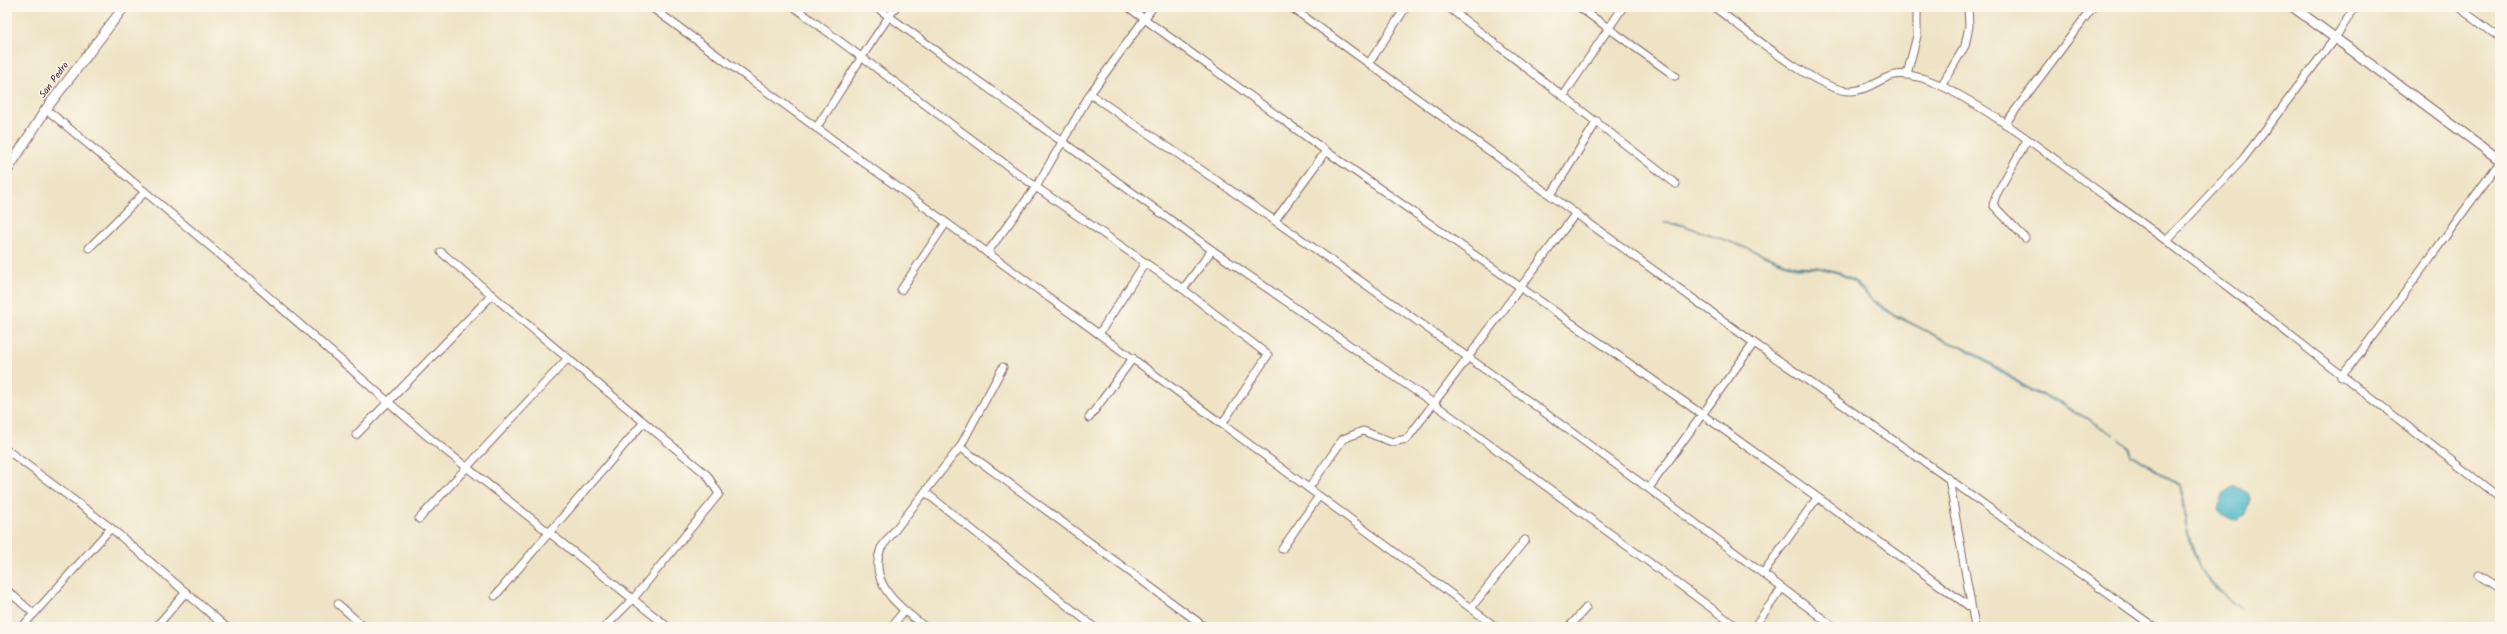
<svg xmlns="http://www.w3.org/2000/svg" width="2507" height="634" viewBox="0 0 2507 634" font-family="Kalam,sans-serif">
<rect width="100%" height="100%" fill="#fbf7ec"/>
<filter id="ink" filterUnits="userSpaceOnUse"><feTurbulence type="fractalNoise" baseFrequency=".025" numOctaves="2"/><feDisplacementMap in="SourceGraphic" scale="8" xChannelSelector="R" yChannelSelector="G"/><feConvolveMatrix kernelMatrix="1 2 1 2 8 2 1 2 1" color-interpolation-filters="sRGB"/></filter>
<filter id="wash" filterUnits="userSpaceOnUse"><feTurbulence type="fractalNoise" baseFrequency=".012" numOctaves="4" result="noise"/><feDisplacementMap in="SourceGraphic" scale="16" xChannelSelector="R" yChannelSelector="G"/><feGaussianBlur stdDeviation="0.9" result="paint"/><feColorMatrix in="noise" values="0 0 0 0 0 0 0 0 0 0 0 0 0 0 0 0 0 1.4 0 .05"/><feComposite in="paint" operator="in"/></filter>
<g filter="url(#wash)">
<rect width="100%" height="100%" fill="#eee3c5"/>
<!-- water -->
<g fill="#4ebac9" stroke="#4c6c7a">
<path d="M 1665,223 L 1681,224 L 1796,266 L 1818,267 L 1839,272 L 1856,282 L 1872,299 L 1892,313 L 1949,342 L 1967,348 L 2033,391 L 2061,402 L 2114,435 L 2061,404 L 2032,392 L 1962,347 L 1949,343 L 1893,315 L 1872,301 L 1854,282 L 1838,273 L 1818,268 L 1796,268 L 1730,242 L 1681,225 Z"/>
<path d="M 2118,439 L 2129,446 L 2131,454 L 2181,486 L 2188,532 L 2200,569 L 2224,595 L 2241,609 C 2189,573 2189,546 2180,487 L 2131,455 L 2127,446 Z"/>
<path d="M 2233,486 L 2248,494 L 2250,499 L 2245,514 L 2236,521 L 2221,515 L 2218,508 L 2223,494 Z"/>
</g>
</g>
<g filter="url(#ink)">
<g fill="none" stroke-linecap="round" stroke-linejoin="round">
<defs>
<g id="minor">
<path d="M 651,7 L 1222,424 L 1268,355 L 1183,289"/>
<path d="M 794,7 L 1036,187 L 1183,289 L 1212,250"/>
<path d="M 876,7 L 1212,250 L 1433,403 L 1737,627"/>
<path d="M 1128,7 L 1326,151 L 1703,415 L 1970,607"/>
<path d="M 1291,7 L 1754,343 L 1949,479 L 2154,627"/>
<path d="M 1448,7 L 1676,184"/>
<path d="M 1579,7 L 1675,76"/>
<path d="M 1714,7 C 1742,27 1820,93 1851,91 C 1866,91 1878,80 1891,76 C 1907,71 1927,79 1942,86 C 2000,115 2052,158 2105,196 C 2239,292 2368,397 2500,498"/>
<path d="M 2458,7 L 2500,38"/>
<path d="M 1369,63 L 1406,7"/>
<path d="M 1907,74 L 1917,36 L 1917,7"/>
<path d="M 1941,86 L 1965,46 L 1969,26 L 1968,7"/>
<path d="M 1090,94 C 1343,265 1591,443 1834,627"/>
<path d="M 1564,95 L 1623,7"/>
<path d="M 46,109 L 230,263 L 426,435 L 668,627"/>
<path d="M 2005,124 L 2093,7"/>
<path d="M 816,128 C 843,88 867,46 896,7"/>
<path d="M 1551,195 L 1597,121"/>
<path d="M 1276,219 L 1326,151"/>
<path d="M 2025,238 L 1993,205 L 1996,195 L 2027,140"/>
<path d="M 2167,240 L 2243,159 L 2335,38 L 2355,7"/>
<path d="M 89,248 L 145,192"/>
<path d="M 441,252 L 492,295"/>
<path d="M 987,253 L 1036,187 L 1090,94 L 1153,7"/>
<path d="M 901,290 L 946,223"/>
<path d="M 1099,334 L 1145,263"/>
<path d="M 2341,377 C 2397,307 2446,234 2500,162"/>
<path d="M 1089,418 L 1133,358"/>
<path d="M 1222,424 L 1496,627"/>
<path d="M 356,435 L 492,295 L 707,475 L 719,494 L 633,599 L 605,627"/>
<path d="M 960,447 L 1205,627"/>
<path d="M 7,450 L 111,528 L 226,627"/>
<path d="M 1949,479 L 1975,627"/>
<path d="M 1309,488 L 1343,439 L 1363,431 L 1392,442 L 1407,439 L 1576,213"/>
<path d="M 1649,488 L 1754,343"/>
<path d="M 925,492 L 1094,627"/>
<path d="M 419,519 L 568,358"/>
<path d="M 1282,549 L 1319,496"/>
<path d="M 1763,573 L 1817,498"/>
<path d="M 2479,575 L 2500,588"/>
<path d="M 7,590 L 34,614"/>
<path d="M 495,596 L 644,422"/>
<path d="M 338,604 L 364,627"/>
<path d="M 1471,608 L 1525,540"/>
<path d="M 22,627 L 111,528"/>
<path d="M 156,627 L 186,592"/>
<path d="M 891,627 L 904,611"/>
<path d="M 925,627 C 900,608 867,583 881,548 L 960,447 L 1003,367"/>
<path d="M 1569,627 L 1586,608"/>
<path d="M 1754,627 L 1782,588"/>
</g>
<g id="tertiary">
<path d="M 2293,7 L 2500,160"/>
<path d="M 7,171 L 46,109 L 124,7"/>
</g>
</defs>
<!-- minor casing -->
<use href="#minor" stroke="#836461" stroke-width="9"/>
<!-- tertiary casing -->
<use href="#tertiary" stroke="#836461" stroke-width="11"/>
<!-- minor -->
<use href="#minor" stroke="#fff" stroke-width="7"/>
<!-- tertiary -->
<use href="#tertiary" stroke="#fff" stroke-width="9"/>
</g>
</g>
<g text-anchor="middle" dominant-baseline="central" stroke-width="3" stroke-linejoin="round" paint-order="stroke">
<!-- street labels -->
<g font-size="10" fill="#4a1f2b" stroke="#fbf7ec">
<text transform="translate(54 80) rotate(-53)">San Pedro</text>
</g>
</g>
<!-- margin -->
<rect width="2507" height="634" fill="none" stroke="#fbf7ec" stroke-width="24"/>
</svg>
